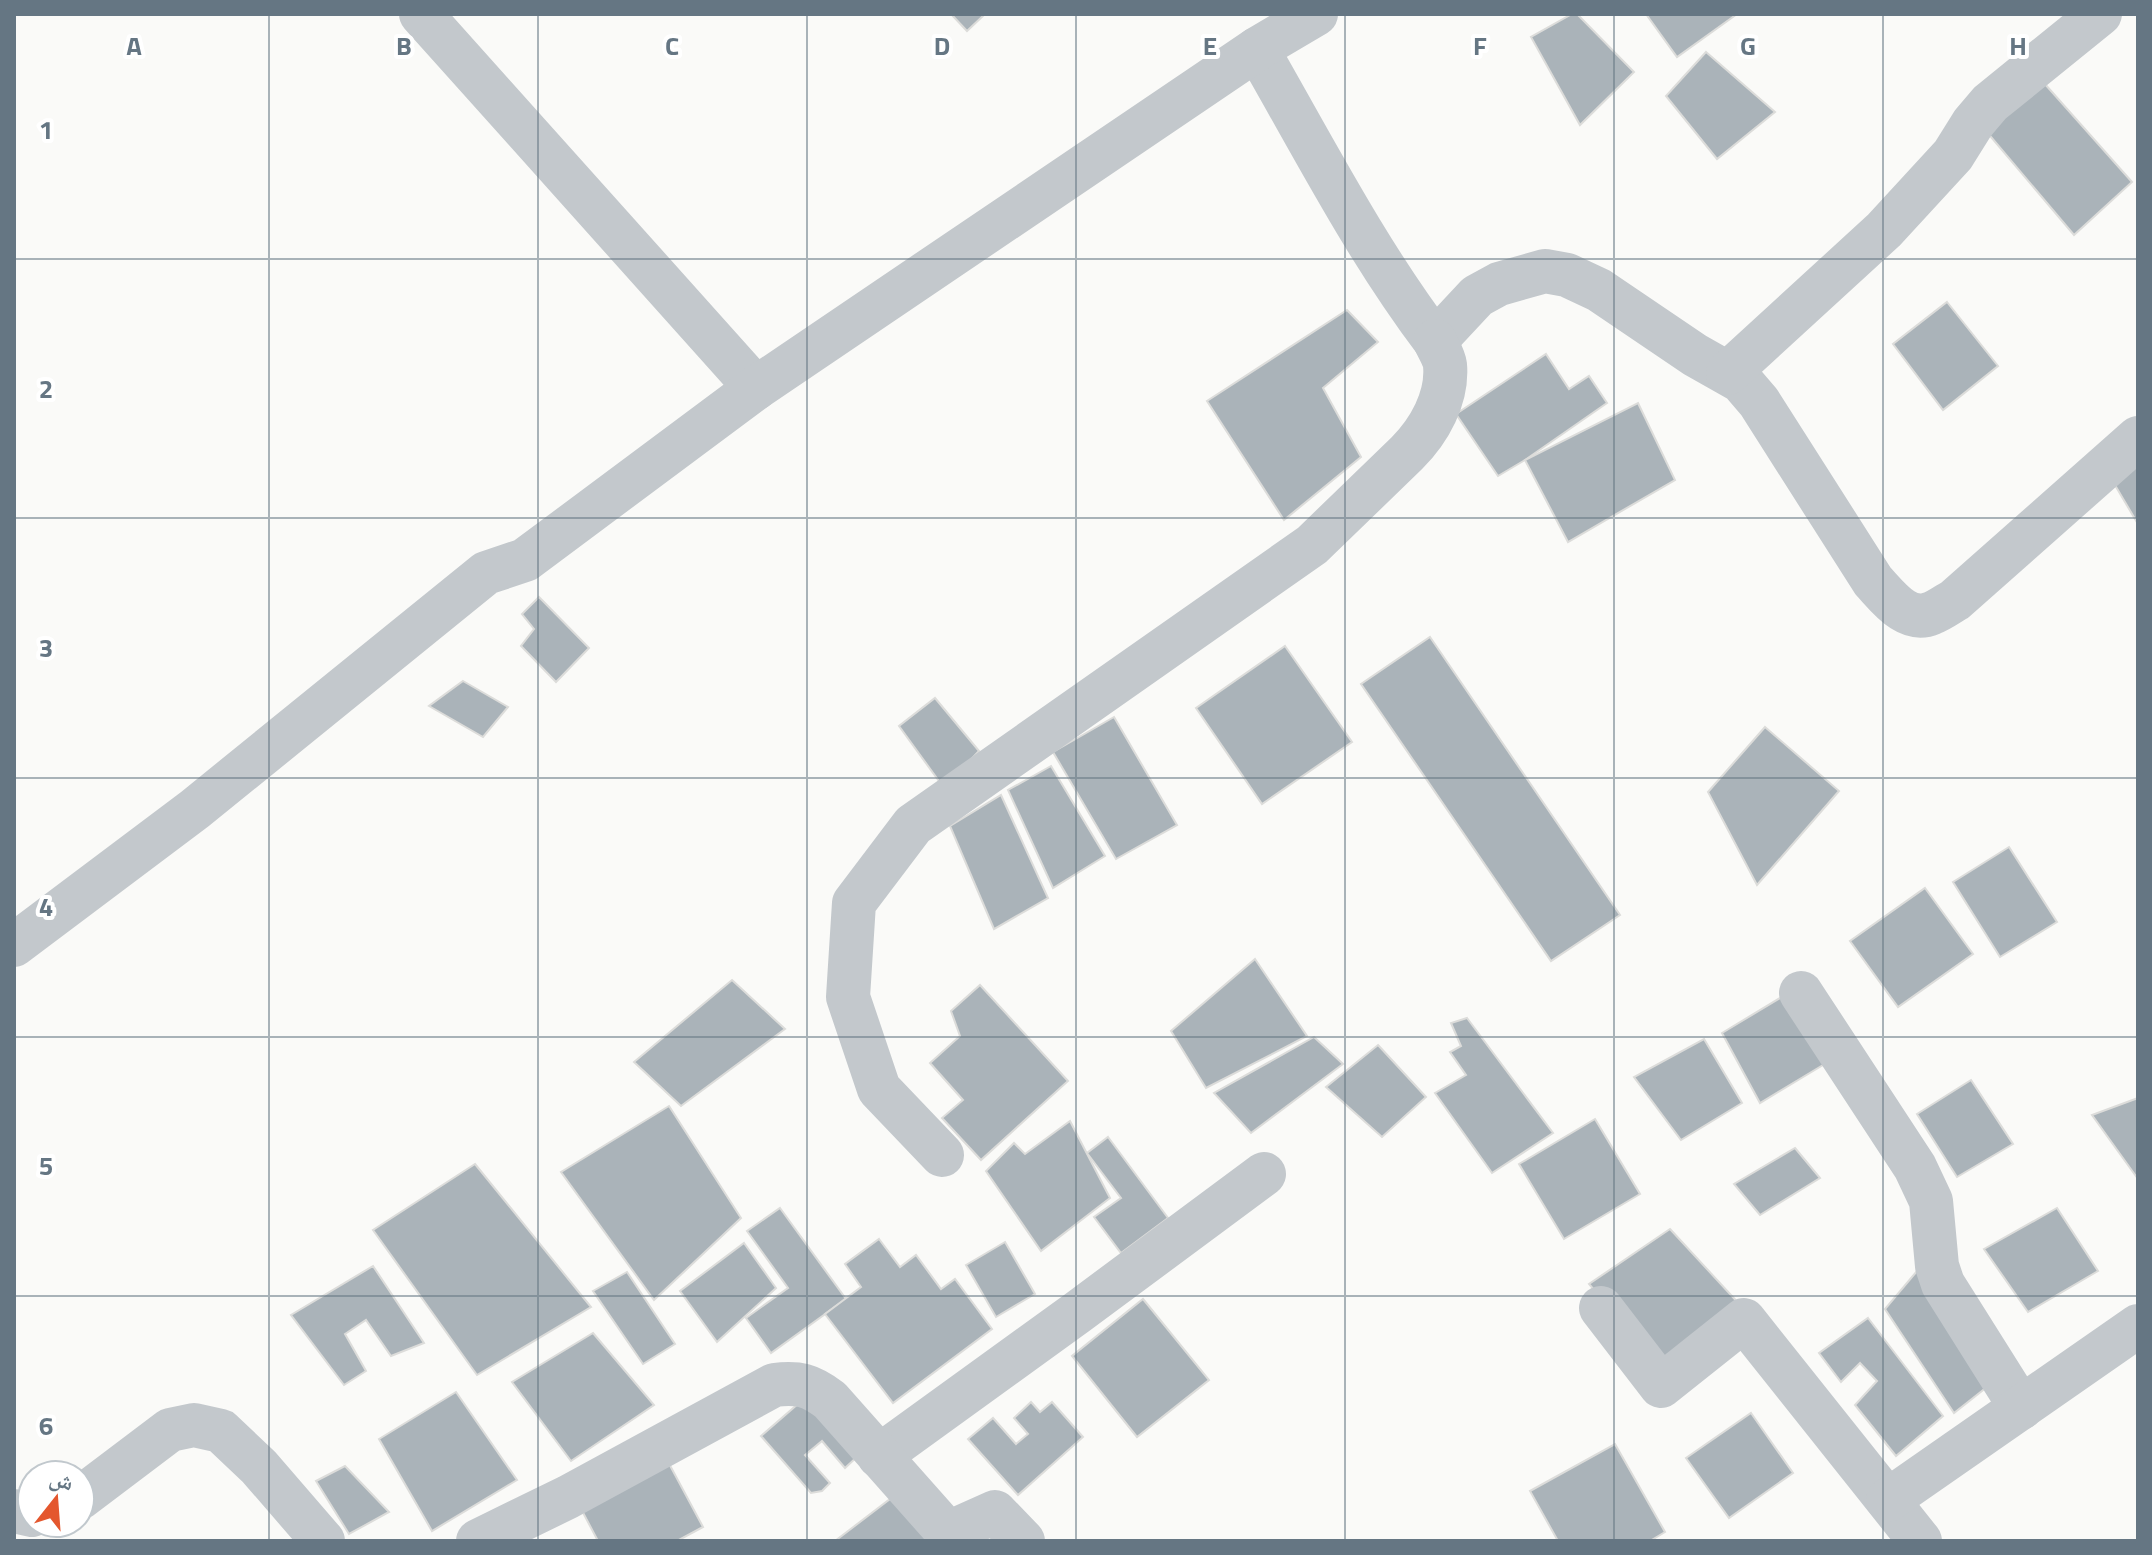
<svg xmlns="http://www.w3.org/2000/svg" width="2152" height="1555" viewBox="0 0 2152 1555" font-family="'Titillium Web','Noto Naskh Arabic',sans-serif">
<rect width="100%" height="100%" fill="#fafaf8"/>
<!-- building -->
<g fill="#aab3b9" stroke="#dcdcda" stroke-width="2">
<path d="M 951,14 L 985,14 L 967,31 Z"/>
<path d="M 1572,14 L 1577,14 L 1634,72 L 1580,125 L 1531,37 Z"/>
<path d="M 1646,14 L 1737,14 L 1677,57 Z"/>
<path d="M 1706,52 L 1775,112 L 1717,159 L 1666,96 Z"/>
<path d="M 2036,74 L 2132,182 L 2074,235 L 1980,124 Z"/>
<path d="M 1947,302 L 1998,366 L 1943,410 L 1893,344 Z"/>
<path d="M 1347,310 L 1378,342 L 1323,388 L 1361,457 L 1284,520 L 1207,401 Z"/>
<path d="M 1546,354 L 1569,389 L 1589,376 L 1607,403 L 1525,460 L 1498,476 L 1456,414 Z"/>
<path d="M 1638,403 L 1675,480 L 1568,542 L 1525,460 Z"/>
<path d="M 2138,449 L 2138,524 L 2109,475 Z"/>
<path d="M 539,597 L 589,648 L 556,682 L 521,646 L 534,629 L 522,614 Z"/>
<path d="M 1430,637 L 1620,915 L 1551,961 L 1361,684 Z"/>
<path d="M 1285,646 L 1352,742 L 1262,804 L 1196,708 Z"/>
<path d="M 463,681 L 508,707 L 483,737 L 429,706 Z"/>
<path d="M 935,698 L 979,751 L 944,788 L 899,726 Z"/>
<path d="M 1114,717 L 1177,825 L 1116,859 L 1053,752 Z"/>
<path d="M 1765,727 L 1839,791 L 1757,885 L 1708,792 Z"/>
<path d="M 1051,766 L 1105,856 L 1053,888 L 1008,790 Z"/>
<path d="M 1001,795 L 1048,898 L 994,929 L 950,826 Z"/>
<path d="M 2009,847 L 2057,922 L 2000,957 L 1953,882 Z"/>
<path d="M 1925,888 L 1973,954 L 1898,1007 L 1850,941 Z"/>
<path d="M 1255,959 L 1307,1036 L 1206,1088 L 1171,1031 Z"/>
<path d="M 732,980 L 785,1029 L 681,1106 L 634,1062 Z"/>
<path d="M 980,985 L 1068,1081 L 981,1160 L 942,1118 L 963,1100 L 930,1063 L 960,1036 L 951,1011 Z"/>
<path d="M 1785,995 L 1828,1062 L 1760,1103 L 1722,1033 Z"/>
<path d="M 1467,1018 L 1553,1133 L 1492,1173 L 1435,1093 L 1466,1075 L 1450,1052 L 1461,1046 L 1451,1023 Z"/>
<path d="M 1314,1037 L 1343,1064 L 1251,1133 L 1214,1093 Z"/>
<path d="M 1704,1039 L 1742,1103 L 1681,1140 L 1634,1077 Z"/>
<path d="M 1378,1045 L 1426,1097 L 1382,1137 L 1326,1087 Z"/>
<path d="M 1971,1080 L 2013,1144 L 1957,1177 L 1917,1114 Z"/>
<path d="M 2138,1098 L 2138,1179 L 2092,1115 Z"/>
<path d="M 669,1106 L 741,1218 L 654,1300 L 561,1172 Z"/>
<path d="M 1595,1119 L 1640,1194 L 1564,1239 L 1519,1164 Z"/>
<path d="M 1070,1121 L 1110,1198 L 1041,1251 L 986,1171 L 1014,1143 L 1025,1154 Z"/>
<path d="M 1108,1137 L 1168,1218 L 1121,1253 L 1094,1217 L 1121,1198 L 1087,1153 Z"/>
<path d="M 1795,1148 L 1820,1178 L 1760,1215 L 1734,1184 Z"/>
<path d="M 475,1164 L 591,1307 L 477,1375 L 373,1230 Z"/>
<path d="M 780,1208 L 846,1299 L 771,1353 L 746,1318 L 788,1288 L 747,1231 Z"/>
<path d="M 2057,1208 L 2098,1271 L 2028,1312 L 1984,1249 Z"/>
<path d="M 1670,1229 L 1742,1307 L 1665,1373 L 1589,1284 Z"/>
<path d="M 879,1239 L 900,1267 L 916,1255 L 941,1289 L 955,1279 L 992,1329 L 893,1403 L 825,1314 L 861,1287 L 845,1264 Z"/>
<path d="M 1005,1242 L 1035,1294 L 996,1317 L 966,1265 Z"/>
<path d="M 744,1243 L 776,1288 L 717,1342 L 680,1291 Z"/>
<path d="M 373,1266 L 424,1343 L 391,1356 L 366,1320 L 345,1334 L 366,1371 L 344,1385 L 291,1315 Z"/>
<path d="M 1917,1271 L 1992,1383 L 1954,1413 L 1885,1309 Z"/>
<path d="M 627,1272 L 675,1344 L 643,1364 L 593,1291 Z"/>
<path d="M 1143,1299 L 1209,1380 L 1137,1437 L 1072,1356 Z"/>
<path d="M 1868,1318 L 1943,1416 L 1896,1456 L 1855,1405 L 1877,1381 L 1860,1363 L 1841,1382 L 1819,1353 Z"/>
<path d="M 593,1333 L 654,1405 L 571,1461 L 512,1382 Z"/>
<path d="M 456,1392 L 517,1480 L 432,1531 L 379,1439 Z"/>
<path d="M 806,1397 L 858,1456 L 845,1468 L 822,1441 L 805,1455 L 830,1483 L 822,1491 L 811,1493 L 761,1436 Z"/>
<path d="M 1031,1402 L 1040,1412 L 1052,1402 L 1083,1437 L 1018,1495 L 968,1439 L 993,1418 L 1016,1444 L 1028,1434 L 1014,1418 Z"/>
<path d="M 1751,1413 L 1793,1473 L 1729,1518 L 1686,1458 Z"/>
<path d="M 1615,1444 L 1665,1532 L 1650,1541 L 1558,1541 L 1530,1491 Z"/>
<path d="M 666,1458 L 703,1527 L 677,1541 L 598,1541 L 579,1505 Z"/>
<path d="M 345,1466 L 389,1512 L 349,1534 L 316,1481 Z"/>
<path d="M 894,1496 L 928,1541 L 835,1541 Z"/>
</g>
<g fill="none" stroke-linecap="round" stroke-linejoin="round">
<!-- minor -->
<g stroke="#c3c8cc" stroke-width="44">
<path d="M 421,14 L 756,388"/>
<path d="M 1257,49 C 1314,148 1366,250 1435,341 L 1477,296 L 1499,284 L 1545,271 L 1567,275 L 1599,290 L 1695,355 L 1741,381 L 1759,402 L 1873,581 C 1888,597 1907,624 1932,613 C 1940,610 1948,604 1955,600 L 2138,438"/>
<path d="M 1728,373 L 1884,230 L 1953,155 L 1973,123 L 1990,103 L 2100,14"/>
<path d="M 14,945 L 195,809 L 486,573 L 525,560 L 756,388 L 1257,49 L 1316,14"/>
<path d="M 1801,993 L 1915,1167 L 1931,1201 L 1937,1266 L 1943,1284 L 2021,1408"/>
<path d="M 942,1155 L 879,1089 L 848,997 L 854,903 L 913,825 L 1312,545 L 1407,453 C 1429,431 1448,398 1445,365 C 1444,357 1438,348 1435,341"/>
<path d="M 1601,1308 L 1661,1386 L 1744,1320 L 1920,1541"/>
<path d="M 879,1456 L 1078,1312 L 1264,1174"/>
<path d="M 80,1498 L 170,1430 L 194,1425 L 221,1431 L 259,1467 L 323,1541"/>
<path d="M 1888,1500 L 2138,1326"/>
<path d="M 14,1511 L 32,1515"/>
<path d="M 478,1541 L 568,1497 L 774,1385 C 799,1382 810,1385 830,1400 L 948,1533 L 995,1512 L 1023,1541"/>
</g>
</g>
<!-- grid -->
<path fill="none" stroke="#657683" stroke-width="2" stroke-opacity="0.55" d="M 269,14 L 269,1541M 538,14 L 538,1541M 807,14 L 807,1541M 1076,14 L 1076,1541M 1345,14 L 1345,1541M 1614,14 L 1614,1541M 1883,14 L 1883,1541M 14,259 L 2138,259M 14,518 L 2138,518M 14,778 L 2138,778M 14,1037 L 2138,1037M 14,1296 L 2138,1296"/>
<g font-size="26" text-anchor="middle" font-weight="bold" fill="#657683" stroke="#fff" stroke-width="8" stroke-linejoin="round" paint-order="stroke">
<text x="134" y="55">A</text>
<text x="404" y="55">B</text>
<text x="672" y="55">C</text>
<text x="942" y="55">D</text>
<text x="1210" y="55">E</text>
<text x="1480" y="55">F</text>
<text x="1748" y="55">G</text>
<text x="2018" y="55">H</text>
<text x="46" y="139">1</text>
<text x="46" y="398">2</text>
<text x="46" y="657">3</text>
<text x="46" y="916">4</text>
<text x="46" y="1175">5</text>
<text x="46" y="1435">6</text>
</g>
<!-- border -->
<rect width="2152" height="1555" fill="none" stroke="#657683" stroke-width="32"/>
<!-- north arrow -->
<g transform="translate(56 1499) rotate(17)"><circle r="38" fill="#ffffff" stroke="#c1c8cd" stroke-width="2"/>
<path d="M0-6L14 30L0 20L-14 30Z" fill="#e4572e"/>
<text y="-12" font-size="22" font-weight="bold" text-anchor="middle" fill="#657683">ش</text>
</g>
</svg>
